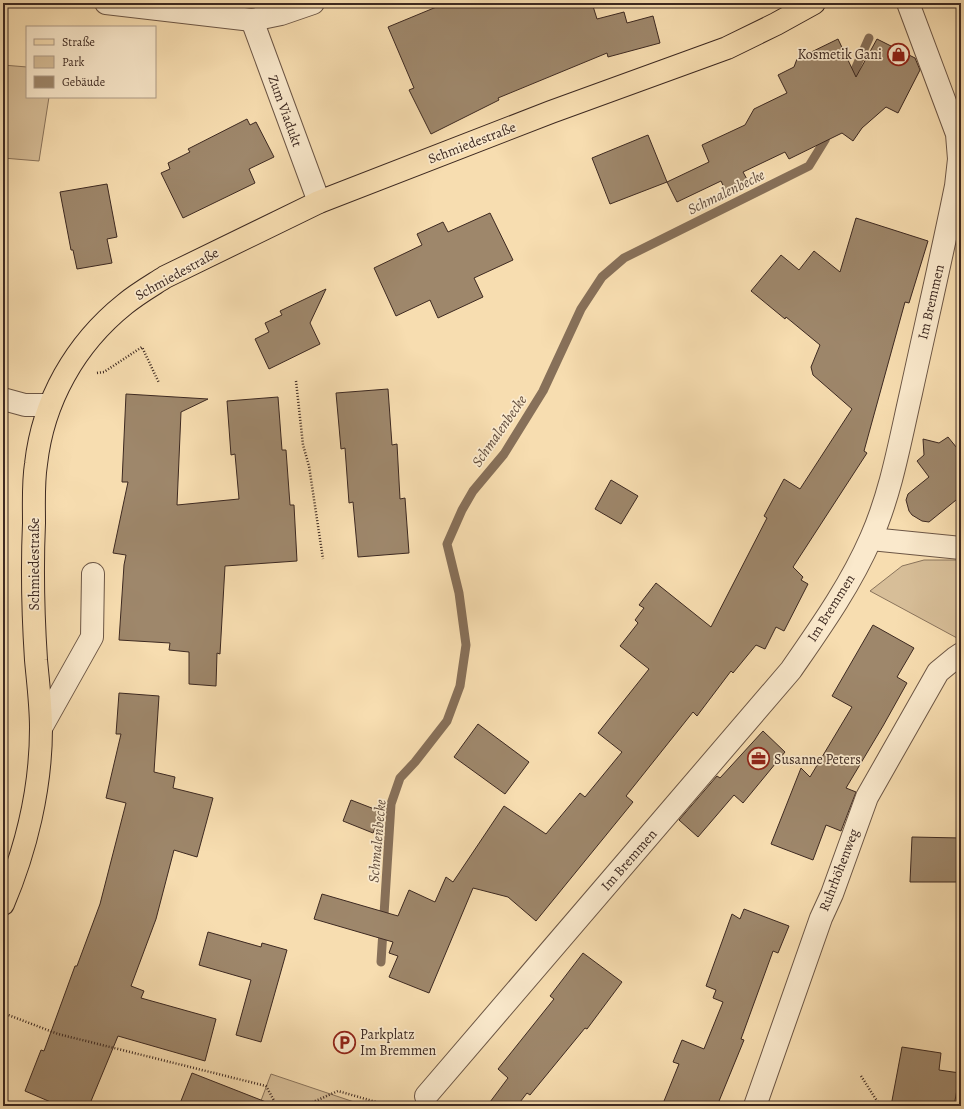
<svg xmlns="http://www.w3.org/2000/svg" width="964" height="1109" viewBox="0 0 964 1109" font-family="Alegreya,serif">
<rect width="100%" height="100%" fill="#f7ddb0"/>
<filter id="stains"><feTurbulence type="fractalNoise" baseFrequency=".005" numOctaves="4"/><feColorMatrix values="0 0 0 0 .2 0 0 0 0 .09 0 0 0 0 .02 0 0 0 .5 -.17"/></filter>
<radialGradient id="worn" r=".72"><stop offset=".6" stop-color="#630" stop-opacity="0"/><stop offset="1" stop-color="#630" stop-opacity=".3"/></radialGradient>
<!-- green -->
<g fill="#d7be98" stroke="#8a745c">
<path d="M 3,65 L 27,67 L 27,97 L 49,97 L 39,161 L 3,158 Z"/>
<path d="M 924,560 L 961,560 L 961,636 L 957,638 L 870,591 L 902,566 Z"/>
<path d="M 271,1074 L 366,1106 L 259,1106 Z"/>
</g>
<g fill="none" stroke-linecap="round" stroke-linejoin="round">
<!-- stream -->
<g stroke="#877059" stroke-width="9">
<path d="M 849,83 L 869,38"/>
<path d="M 381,962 L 391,804 L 400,778 L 415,762 L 447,721 L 460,686 L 466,645 L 459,593 L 447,544 L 462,510 L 473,491 L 504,454 L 543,391 L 581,309 L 602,277 L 624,258 L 809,166 L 825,140 L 828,131"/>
</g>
</g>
<!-- building -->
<g fill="#9e876b" stroke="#3d2921">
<path d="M 446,3 L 592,3 L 597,19 L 624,12 L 627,23 L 653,16 L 660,43 L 608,57 L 607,53 L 498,98 L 499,100 L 431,134 L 409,90 L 414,88 L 388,27 Z"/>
<path d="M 838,39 L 856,77 L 877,39 L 915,58 L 920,70 L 898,113 L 886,107 L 862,128 L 853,141 L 842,133 L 789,159 L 785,152 L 743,172 L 749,183 L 727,194 L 721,181 L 677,202 L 667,182 L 709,162 L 702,145 L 745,125 L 754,109 L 787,93 L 778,75 L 794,67 L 797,59 Z"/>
<path d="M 247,119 L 250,125 L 256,122 L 274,157 L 249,169 L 255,183 L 183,218 L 161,173 L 170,169 L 168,163 L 190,152 L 188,149 Z"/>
<path d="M 648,135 L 667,182 L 610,204 L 592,158 Z"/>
<path d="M 107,184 L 117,237 L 107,239 L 112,263 L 77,269 L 73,250 L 71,250 L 60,192 Z"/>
<path d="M 490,213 L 513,260 L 474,278 L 483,297 L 438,318 L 430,300 L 396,316 L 374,268 L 422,245 L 417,234 L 443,222 L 448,232 Z"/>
<path d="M 856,218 L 928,241 L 909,303 L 905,302 L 864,451 L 867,453 L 793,567 L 803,577 L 801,580 L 808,584 L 784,631 L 776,627 L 765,649 L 756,645 L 733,673 L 731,671 L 697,716 L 693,712 L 626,796 L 633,802 L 536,921 L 508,897 L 473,888 L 429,993 L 389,977 L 398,956 L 389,953 L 393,942 L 314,919 L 322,894 L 398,916 L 409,890 L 435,902 L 446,877 L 453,882 L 504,806 L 546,834 L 580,793 L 585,797 L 622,752 L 598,733 L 649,669 L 620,646 L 638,623 L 635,620 L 644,608 L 639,605 L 656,583 L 711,627 L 767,518 L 764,516 L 784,479 L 800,489 L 852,409 L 813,375 L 811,367 L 820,345 L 786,317 L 785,319 L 751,291 L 781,255 L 799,270 L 814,251 L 840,272 Z"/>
<path d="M 326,289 L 310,323 L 320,344 L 269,369 L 255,339 L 269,332 L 265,323 L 282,315 L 280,311 Z"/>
<path d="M 388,389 L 392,445 L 397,444 L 400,499 L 405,498 L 409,553 L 358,557 L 353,502 L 349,503 L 345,448 L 341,449 L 336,393 Z"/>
<path d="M 126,394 L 208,399 L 181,412 L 177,505 L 239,499 L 235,454 L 231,455 L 227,401 L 278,397 L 282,450 L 286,450 L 290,505 L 294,505 L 297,561 L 225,566 L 220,654 L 217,653 L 216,686 L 189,684 L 189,652 L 169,650 L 170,643 L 119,640 L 124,565 L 126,555 L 113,553 L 128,482 L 122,482 Z"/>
<path d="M 948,437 L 961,453 L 961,496 L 929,522 L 922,521 L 912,515 L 909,511 L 906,500 L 908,494 L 929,477 L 917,461 L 924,455 L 923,439 L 939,443 Z"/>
<path d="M 611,480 L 638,496 L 621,524 L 595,509 Z"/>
<path d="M 873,625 L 914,648 L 897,677 L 907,683 L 883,726 L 846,788 L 856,792 L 841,831 L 826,825 L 813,860 L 771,844 L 801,768 L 810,777 L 852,707 L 832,696 Z"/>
<path d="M 119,693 L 159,696 L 154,772 L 175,777 L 173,788 L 213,798 L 197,857 L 174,850 L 156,919 L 131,986 L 144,991 L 141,998 L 216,1019 L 205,1061 L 118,1036 L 89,1106 L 60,1106 L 25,1091 L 41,1050 L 44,1051 L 75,966 L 77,966 L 100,904 L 126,803 L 106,798 L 121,734 L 116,734 Z"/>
<path d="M 478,724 L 529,762 L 505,794 L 454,757 Z"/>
<path d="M 763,731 L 785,752 L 743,803 L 734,795 L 698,837 L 679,820 L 717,776 L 720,778 Z"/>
<path d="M 351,800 L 382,812 L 373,833 L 343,821 Z"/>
<path d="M 912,837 L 961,838 L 961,882 L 910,882 Z"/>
<path d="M 744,909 L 789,926 L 778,953 L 773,951 L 741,1039 L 744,1040 L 717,1106 L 662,1106 L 679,1064 L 673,1062 L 682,1040 L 704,1049 L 723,1002 L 713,998 L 716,990 L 706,986 L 732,914 L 740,919 Z"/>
<path d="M 208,932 L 261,947 L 262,943 L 287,950 L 261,1042 L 236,1035 L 251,980 L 199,965 Z"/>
<path d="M 583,953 L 622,982 L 587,1029 L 585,1028 L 530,1095 L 527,1093 L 517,1106 L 487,1106 L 508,1078 L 498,1069 L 554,999 L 550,996 Z"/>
<path d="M 902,1047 L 941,1053 L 939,1070 L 960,1073 L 954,1106 L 891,1106 Z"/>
<path d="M 192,1073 L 271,1104 L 271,1106 L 179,1106 Z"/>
</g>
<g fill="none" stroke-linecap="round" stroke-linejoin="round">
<defs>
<g id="minor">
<path d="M 106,3 L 252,20 L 281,14 L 313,3"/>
<path d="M 252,20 L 319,202"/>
<path d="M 3,399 L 25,405 L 50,405"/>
<path d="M 871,539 L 961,548"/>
<path d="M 41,728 L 92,637 L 93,574"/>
<path d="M 426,1096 L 791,670 C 820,628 850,586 871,538 C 891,493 900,441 911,393 C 926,324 942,255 956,186 L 959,159 L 957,134 L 908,3"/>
<path d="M 755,1106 L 821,918 L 832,894 L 867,797 L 938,672 L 955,658 L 961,654"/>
</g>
<path id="major" d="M 3,904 C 26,850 41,788 41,728 C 41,705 38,682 36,660 C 33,614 32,568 34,523 C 34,503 33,483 36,464 C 43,401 75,344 125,304 C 137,294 151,286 165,277 L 319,202 L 551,112 L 727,48 L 776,24 L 814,3"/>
</defs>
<!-- minor casing -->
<use href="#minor" stroke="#6c5645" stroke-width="24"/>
<!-- major casing -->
<use href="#major" stroke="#3d2921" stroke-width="24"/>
<!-- path -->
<g stroke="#3d2921" stroke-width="2.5" stroke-dasharray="1 2" stroke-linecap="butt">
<path d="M 97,373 L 104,372 L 142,347 L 159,383"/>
<path d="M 296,381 L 303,445 L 309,466 L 323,559"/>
<path d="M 3,1013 L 58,1034 L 266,1086 L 277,1106"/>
<path d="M 861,1076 L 879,1104 L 879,1106"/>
<path d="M 304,1106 L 338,1091 L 390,1106"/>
</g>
<!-- minor -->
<use href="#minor" stroke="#fae9cc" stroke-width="22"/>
<!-- major -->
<use href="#major" stroke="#f7ddb0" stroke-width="22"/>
</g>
<!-- icons -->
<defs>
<symbol id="shop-ring" viewBox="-11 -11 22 22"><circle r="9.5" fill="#fae9cc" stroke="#8f2418" stroke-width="1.5"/><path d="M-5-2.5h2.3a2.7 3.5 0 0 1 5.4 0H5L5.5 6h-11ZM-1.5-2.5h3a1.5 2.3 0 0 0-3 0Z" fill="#8f2418"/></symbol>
<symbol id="office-ring" viewBox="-11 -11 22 22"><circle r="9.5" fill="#fae9cc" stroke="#8f2418" stroke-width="1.5"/><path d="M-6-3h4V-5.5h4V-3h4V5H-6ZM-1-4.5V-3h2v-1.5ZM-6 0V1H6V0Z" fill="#8f2418"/></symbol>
<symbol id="parking-ring" viewBox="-11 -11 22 22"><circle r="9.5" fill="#fae9cc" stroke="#8f2418" stroke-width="1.5"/><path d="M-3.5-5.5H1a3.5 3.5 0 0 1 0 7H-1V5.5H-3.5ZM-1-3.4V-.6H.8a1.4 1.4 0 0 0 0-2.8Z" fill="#8f2418"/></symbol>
</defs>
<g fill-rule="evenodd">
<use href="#shop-ring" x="886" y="42" width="25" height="25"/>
<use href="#office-ring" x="746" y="746" width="25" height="25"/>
<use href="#parking-ring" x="332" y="1030" width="25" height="25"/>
</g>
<g text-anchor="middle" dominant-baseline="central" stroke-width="3.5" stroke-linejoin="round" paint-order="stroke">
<!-- poi labels -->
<g font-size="14" fill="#3d2921" stroke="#fae9cc" text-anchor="start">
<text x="882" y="54" text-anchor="end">Kosmetik Gani</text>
<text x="774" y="759">Susanne Peters</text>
<text x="360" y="1034">Parkplatz<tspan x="360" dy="16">Im Bremmen</tspan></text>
</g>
<!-- street labels -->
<g font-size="14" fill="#3d2921" stroke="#fae9cc">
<text transform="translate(285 111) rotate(70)">Zum Viadukt</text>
<text transform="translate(472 143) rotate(-21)">Schmiedestraße</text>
<text transform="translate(177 274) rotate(-29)">Schmiedestraße</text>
<text transform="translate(931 302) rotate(-77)">Im Bremmen</text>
<text transform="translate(34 564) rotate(-90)">Schmiedestraße</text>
<text transform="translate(831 608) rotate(-58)">Im Bremmen</text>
<text transform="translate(629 860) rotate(-49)">Im Bremmen</text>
<text transform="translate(839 870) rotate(-69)">Ruhrhöhenweg</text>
</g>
<!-- water labels -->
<g font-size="15" font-style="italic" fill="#624d3d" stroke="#fae9cc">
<text transform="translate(726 192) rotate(-26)">Schmalenbecke</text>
<text transform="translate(499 431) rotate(-55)">Schmalenbecke</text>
<text transform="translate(377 841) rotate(-85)">Schmalenbecke</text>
</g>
</g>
<!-- margin -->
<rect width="964" height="1109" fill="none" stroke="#f7ddb0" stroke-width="16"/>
<rect x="4" y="4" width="956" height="1101" fill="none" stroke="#3d2921" stroke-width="2"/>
<rect x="8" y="8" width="948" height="1093" fill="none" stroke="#3d2921"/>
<!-- legend -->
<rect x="26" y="26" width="130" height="72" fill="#fae9cc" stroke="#ae9c88"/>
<rect x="34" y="39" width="20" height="6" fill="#f7ddb0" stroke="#ae9c88"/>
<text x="62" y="46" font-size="12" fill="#3d2921">Straße</text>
<rect x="34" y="56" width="20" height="12" fill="#d7be98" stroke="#ae9c88"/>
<text x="62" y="66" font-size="12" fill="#3d2921">Park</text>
<rect x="34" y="76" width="20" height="12" fill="#9e876b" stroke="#ae9c88"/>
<text x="62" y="86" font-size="12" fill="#3d2921">Gebäude</text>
<rect width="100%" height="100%" filter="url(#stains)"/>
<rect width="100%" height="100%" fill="url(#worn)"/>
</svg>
